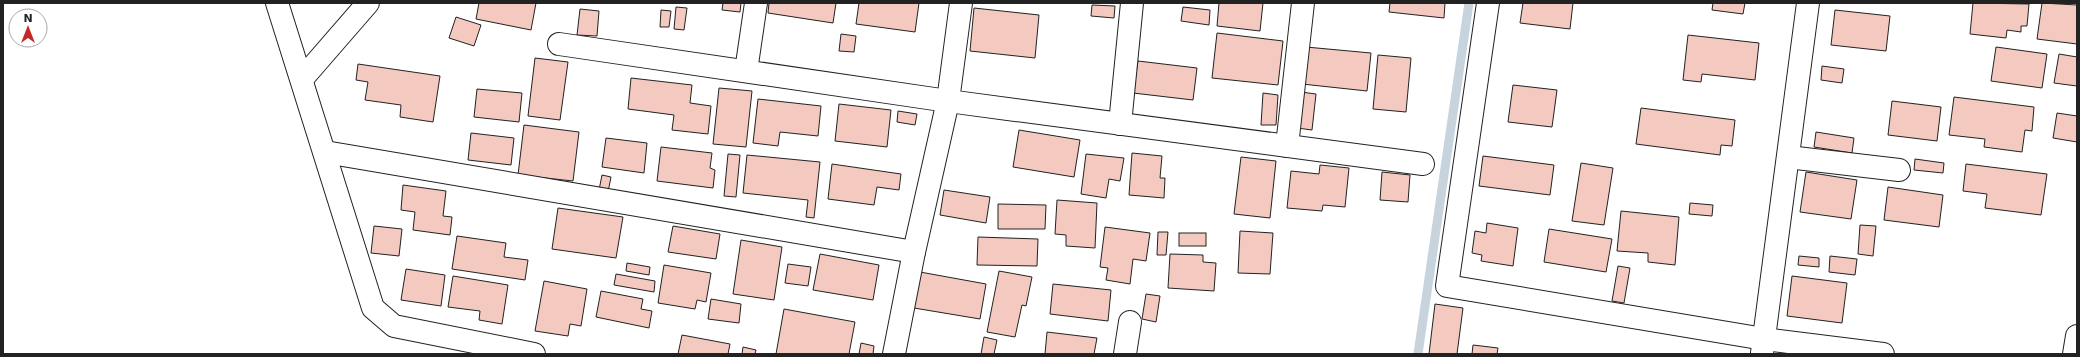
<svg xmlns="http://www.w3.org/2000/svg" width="2080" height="357" viewBox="0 0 2080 357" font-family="'DejaVu Sans',sans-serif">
<rect width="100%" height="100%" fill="#fff"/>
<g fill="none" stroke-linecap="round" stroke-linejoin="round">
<!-- stream -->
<path stroke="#c7d3dd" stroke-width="9" d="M 1418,354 L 1469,3"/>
</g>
<!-- building -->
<g fill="#f3c9c0" stroke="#222">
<path d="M 479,3 L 536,3 L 531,30 L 476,19 Z"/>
<path d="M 723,3 L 741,3 L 740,12 L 722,10 Z"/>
<path d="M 769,3 L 836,3 L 833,23 L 768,13 Z"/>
<path d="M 859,3 L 919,3 L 915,32 L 856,24 Z"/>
<path d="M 1219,3 L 1263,3 L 1260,31 L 1217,26 Z"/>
<path d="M 1390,3 L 1445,3 L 1444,18 L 1389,12 Z"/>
<path d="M 1523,3 L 1573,3 L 1570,29 L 1520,23 Z"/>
<path d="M 1713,3 L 1745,3 L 1743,14 L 1712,10 Z"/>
<path d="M 1973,3 L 2029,4 L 2027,26 L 2021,26 L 2021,32 L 2007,30 L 2006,38 L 1970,34 Z"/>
<path d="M 2042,3 L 2077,5 L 2077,44 L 2037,39 Z"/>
<path d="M 1092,5 L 1115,6 L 1114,18 L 1091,16 Z"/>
<path d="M 676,7 L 687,8 L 684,30 L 674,29 Z"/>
<path d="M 1183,7 L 1210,10 L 1209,25 L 1181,21 Z"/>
<path d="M 974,8 L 1039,15 L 1035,58 L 970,51 Z"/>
<path d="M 580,9 L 599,11 L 597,36 L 577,35 Z"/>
<path d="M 661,10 L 671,11 L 669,27 L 660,27 Z"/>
<path d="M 1835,10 L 1890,16 L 1886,51 L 1831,45 Z"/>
<path d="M 456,17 L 481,25 L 474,46 L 449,38 Z"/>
<path d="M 1217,33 L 1283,41 L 1278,85 L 1212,78 Z"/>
<path d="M 841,34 L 856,36 L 854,52 L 839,51 Z"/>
<path d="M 1688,35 L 1759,43 L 1755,80 L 1702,74 L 1701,82 L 1683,80 Z"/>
<path d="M 1306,47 L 1371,53 L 1367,91 L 1302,84 Z"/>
<path d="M 1996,47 L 2047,54 L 2042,88 L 1991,81 Z"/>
<path d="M 2059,54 L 2077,57 L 2077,86 L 2054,83 Z"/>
<path d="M 1378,55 L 1411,58 L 1406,112 L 1373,109 Z"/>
<path d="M 535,58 L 568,62 L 560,120 L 528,116 Z"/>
<path d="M 1138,61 L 1197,68 L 1193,100 L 1133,93 Z"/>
<path d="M 358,64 L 440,76 L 433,122 L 400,117 L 401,105 L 365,100 L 368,82 L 356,80 Z"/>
<path d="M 1822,66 L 1844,69 L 1842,83 L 1821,80 Z"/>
<path d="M 631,78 L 692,85 L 690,103 L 711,106 L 708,134 L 672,130 L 674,115 L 628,109 Z"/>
<path d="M 1513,85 L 1557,90 L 1552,127 L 1508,122 Z"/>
<path d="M 719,88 L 752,91 L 746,147 L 713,144 Z"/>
<path d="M 477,89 L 522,93 L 519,122 L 474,117 Z"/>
<path d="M 1301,92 L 1316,94 L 1312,130 L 1297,128 Z"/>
<path d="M 1263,93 L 1278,95 L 1276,125 L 1261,125 Z"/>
<path d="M 1954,97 L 2034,107 L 2032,131 L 2025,130 L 2022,152 L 1984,147 L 1985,139 L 1949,135 Z"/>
<path d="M 758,99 L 821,106 L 818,136 L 780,132 L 778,146 L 753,143 Z"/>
<path d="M 1892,101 L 1941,107 L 1937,141 L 1888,135 Z"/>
<path d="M 839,104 L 891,110 L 887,147 L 835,141 Z"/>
<path d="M 1641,108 L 1735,120 L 1732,146 L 1721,145 L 1720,155 L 1636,144 Z"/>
<path d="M 898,111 L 917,114 L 915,125 L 897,122 Z"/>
<path d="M 2057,113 L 2077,116 L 2077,142 L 2053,138 Z"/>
<path d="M 524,125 L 579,132 L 573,181 L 518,175 Z"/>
<path d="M 1019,130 L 1080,140 L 1074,177 L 1013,167 Z"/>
<path d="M 1816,132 L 1854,138 L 1852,153 L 1814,147 Z"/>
<path d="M 471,133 L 514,138 L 511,165 L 468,160 Z"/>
<path d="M 606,138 L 647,143 L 644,173 L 602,167 Z"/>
<path d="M 661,147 L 712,153 L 710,168 L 715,170 L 713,188 L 657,181 Z"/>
<path d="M 1132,153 L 1162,156 L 1160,178 L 1165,178 L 1164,198 L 1129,195 Z"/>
<path d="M 728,154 L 740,155 L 736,197 L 724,196 Z"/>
<path d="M 1086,154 L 1124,158 L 1120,181 L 1109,179 L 1106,198 L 1081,194 Z"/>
<path d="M 747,155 L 820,162 L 814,218 L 806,217 L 808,200 L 743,193 Z"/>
<path d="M 1483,156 L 1554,165 L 1550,195 L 1479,186 Z"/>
<path d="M 1241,157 L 1276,161 L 1270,218 L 1234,214 Z"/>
<path d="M 1915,159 L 1944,163 L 1943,173 L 1914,170 Z"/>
<path d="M 1581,163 L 1613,168 L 1604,225 L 1572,221 Z"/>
<path d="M 832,164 L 901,174 L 899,190 L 877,187 L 874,205 L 828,199 Z"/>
<path d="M 1966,164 L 2047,174 L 2041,215 L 1985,208 L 1987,194 L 1963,191 Z"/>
<path d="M 1320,165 L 1349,168 L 1345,207 L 1323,205 L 1322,211 L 1287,208 L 1291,171 L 1319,174 Z"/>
<path d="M 1382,172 L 1410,175 L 1408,202 L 1380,200 Z"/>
<path d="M 1806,172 L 1857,180 L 1851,219 L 1800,212 Z"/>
<path d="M 602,175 L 611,177 L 608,192 L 599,190 Z"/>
<path d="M 403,185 L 446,191 L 443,216 L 452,217 L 450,235 L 413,230 L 415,212 L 401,210 Z"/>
<path d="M 1888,187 L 1943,195 L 1939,227 L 1884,220 Z"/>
<path d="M 944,190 L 990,197 L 986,223 L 940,215 Z"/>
<path d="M 1057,200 L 1097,203 L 1095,248 L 1066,246 L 1066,235 L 1055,234 Z"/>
<path d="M 1690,203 L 1713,205 L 1712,216 L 1689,214 Z"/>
<path d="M 998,204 L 1046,205 L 1045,229 L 998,229 Z"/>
<path d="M 558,208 L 623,217 L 616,258 L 552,249 Z"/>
<path d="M 1621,211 L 1679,217 L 1675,265 L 1648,262 L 1648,253 L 1617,251 Z"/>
<path d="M 1487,223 L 1518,228 L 1513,266 L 1481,261 L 1482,255 L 1472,253 L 1475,231 L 1486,233 Z"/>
<path d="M 1860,225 L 1876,226 L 1873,256 L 1858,254 Z"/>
<path d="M 374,226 L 402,229 L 399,256 L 371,253 Z"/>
<path d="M 673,226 L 720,234 L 716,259 L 668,252 Z"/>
<path d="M 1105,227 L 1150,233 L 1146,261 L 1133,259 L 1130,284 L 1106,280 L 1108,268 L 1100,267 Z"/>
<path d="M 1549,229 L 1612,239 L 1606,272 L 1544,262 Z"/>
<path d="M 1240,231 L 1273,233 L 1270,274 L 1238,273 Z"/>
<path d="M 1158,232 L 1168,232 L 1166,255 L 1157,255 Z"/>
<rect x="1179" y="233" width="27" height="13"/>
<path d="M 457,236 L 506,243 L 504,257 L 528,260 L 525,280 L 452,269 Z"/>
<path d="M 978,237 L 1038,239 L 1037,266 L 977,265 Z"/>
<path d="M 741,240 L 782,247 L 774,300 L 733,294 Z"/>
<path d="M 820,254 L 879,265 L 873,300 L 813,290 Z"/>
<path d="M 1170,254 L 1203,255 L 1203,262 L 1216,263 L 1214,291 L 1168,288 Z"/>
<path d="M 1799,256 L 1819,258 L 1819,267 L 1798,265 Z"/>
<path d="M 1830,256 L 1857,259 L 1855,275 L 1829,272 Z"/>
<path d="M 627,263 L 650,267 L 649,275 L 626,271 Z"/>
<path d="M 788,264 L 811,267 L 808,286 L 785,283 Z"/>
<path d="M 664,265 L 711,273 L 706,302 L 697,300 L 695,309 L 658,303 Z"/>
<path d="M 1618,266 L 1630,268 L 1624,303 L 1612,301 Z"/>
<path d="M 406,269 L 445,275 L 441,306 L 401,300 Z"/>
<path d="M 999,271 L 1032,277 L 1026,306 L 1022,305 L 1015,337 L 987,332 Z"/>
<path d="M 920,272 L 986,284 L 980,319 L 914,308 Z"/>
<path d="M 616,274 L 655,281 L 654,292 L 614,285 Z"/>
<path d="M 453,276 L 508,285 L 502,324 L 479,320 L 480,311 L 448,307 Z"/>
<path d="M 1792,276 L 1847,283 L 1842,323 L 1787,316 Z"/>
<path d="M 544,281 L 587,289 L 581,326 L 570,324 L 568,336 L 535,331 Z"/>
<path d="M 1053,284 L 1111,290 L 1108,321 L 1050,314 Z"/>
<path d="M 601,291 L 643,299 L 641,309 L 652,311 L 649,328 L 596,317 Z"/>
<path d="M 1146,294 L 1160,296 L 1156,322 L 1142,319 Z"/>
<path d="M 711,299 L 741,304 L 739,323 L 708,319 Z"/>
<path d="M 1435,304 L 1463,308 L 1457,354 L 1429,354 Z"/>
<path d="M 784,309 L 855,322 L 849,354 L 776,354 Z"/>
<path d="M 1047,332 L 1097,338 L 1094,354 L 1045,354 Z"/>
<path d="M 682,335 L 730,344 L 728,354 L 678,354 Z"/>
<path d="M 984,337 L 997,340 L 994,354 L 981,354 Z"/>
<path d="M 861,343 L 874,346 L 873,354 L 859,354 Z"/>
<path d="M 1473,345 L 1498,348 L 1497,354 L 1472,354 Z"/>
<path d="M 743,347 L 756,350 L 755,354 L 742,354 Z"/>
</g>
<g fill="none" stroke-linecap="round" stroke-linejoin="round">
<defs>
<g id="minor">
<path d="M 277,3 L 373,308 L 394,326 L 534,354"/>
<path d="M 1488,3 L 1447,286 L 1764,339 L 1883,354"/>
<path d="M 559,44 L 948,101 L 1423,164"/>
<path d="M 746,71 L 756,3"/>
<path d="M 302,79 L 368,3"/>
<path d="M 1120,124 L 1132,3"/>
<path d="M 1287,146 L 1303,3"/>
<path d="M 325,152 L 914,252"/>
<path d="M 1788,157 L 1899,170"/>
<path d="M 1762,353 L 1808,3"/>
<path d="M 894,354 L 914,252 L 948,101 L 961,3"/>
<path d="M 1125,354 L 1130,322"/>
<path d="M 2074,354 L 2077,336"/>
</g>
</defs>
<!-- minor casing -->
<use href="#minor" stroke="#222" stroke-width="24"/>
<!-- minor -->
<use href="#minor" stroke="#fff" stroke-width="22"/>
</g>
<!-- border -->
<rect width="2080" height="357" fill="none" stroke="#222222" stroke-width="8"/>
<!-- north arrow -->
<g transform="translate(28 28)"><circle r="19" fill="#ffffff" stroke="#a7a7a7"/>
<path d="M0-3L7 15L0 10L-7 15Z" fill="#c62828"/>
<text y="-6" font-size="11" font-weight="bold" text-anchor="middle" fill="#222222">N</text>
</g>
</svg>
